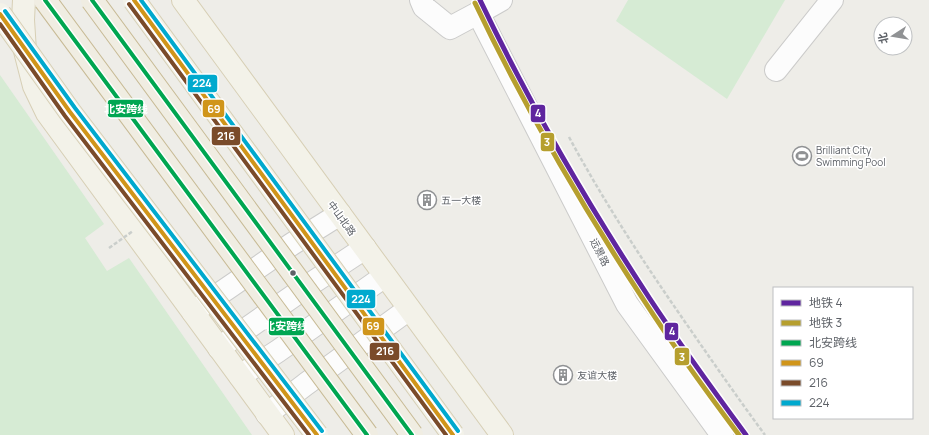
<svg xmlns="http://www.w3.org/2000/svg" width="929" height="435" viewBox="0 0 929 435" font-family="Manrope,'Noto Sans SC',sans-serif">
<rect width="100%" height="100%" fill="#eeede8"/>
<!-- green -->
<g fill="#d6ebd4">
<path d="M 628,0 L 785,0 L 727,99 L 616,21 Z"/>
<path d="M 0,75 L 104,224 L 85,238 L 107,271 L 129,258 L 252,435 L 0,435 Z"/>
</g>
<g fill="none" stroke-linecap="round" stroke-linejoin="round">
<defs>
<g id="minor">
<path d="M 421,0 L 424,7 L 450,28 L 478,13 L 501,0"/>
<path d="M 478,13 L 627,304 L 722,435"/>
<path d="M 776,70 L 832,0"/>
<path d="M 193,312 L 292,244 L 340,214"/>
<path d="M 219,348 L 309,285 L 365,248"/>
<path d="M 240,376 L 278,351 L 385,276"/>
<path d="M 267,414 L 306,384 L 409,309"/>
</g>
<g id="major">
<path d="M 24,0 L 23,20 L 25,51 L 34,86 L 47,113 L 283,435"/>
<path d="M 183,0 L 502,435"/>
</g>
</defs>
<!-- minor casing -->
<use href="#minor" stroke="#cbcbca" stroke-width="24"/>
<!-- major casing -->
<use href="#major" stroke="#d7cfb5" stroke-width="24"/>
<!-- path -->
<path stroke="#cacecb" stroke-width="2.5" stroke-dasharray="4 2" stroke-linecap="butt" d="M 569,137 C 603,200 642,260 683,319 C 710,358 737,397 765,435"/>
<!-- minor -->
<use href="#minor" stroke="#fcfcfc" stroke-width="22"/>
<!-- major -->
<use href="#major" stroke="#f3f2e9" stroke-width="22"/>
<defs>
<g id="major-bridge">
<path d="M 134,0 L 453,435"/>
<path d="M 0,14 L 70,112 L 317,435"/>
</g>
<g id="highway-bridge">
<path d="M 45,0 L 367,435"/>
<path d="M 92,0 L 412,435"/>
</g>
</defs>
<!-- major-bridge casing -->
<use href="#major-bridge" stroke="#d7cfb5" stroke-width="24" stroke-linecap="butt"/>
<!-- highway-bridge casing -->
<use href="#highway-bridge" stroke="#c7ba94" stroke-width="24" stroke-linecap="butt"/>
<!-- path-bridge -->
<path stroke="#cacecb" stroke-width="2.5" stroke-dasharray="4 2" stroke-linecap="butt" d="M 109,248 L 133,231"/>
<!-- major-bridge -->
<use href="#major-bridge" stroke="#f3f2e9" stroke-width="22"/>
<!-- highway-bridge -->
<use href="#highway-bridge" stroke="#f0ede2" stroke-width="22"/>
<defs>
<g id="bus-1">
<path d="M 45,0 L 367,435"/>
<path d="M 92,0 L 412,435"/>
</g>
<g id="bus-2">
<path d="M 134,0 L 453,435"/>
<path d="M 0,14 L 70,112 L 317,435"/>
</g>
<g id="bus-3">
<path d="M 129,4 L 446,435"/>
<path d="M 0,24 L 65,116 L 309,435"/>
</g>
<g id="bus-4">
<path d="M 141,0 L 458,431"/>
<path d="M 5,11 L 75,108 L 322,431"/>
</g>
</defs>
<!-- bus-1 casing -->
<use href="#bus-1" stroke="#fff" stroke-width="7"/>
<!-- bus-2 casing -->
<use href="#bus-2" stroke="#fff" stroke-width="7"/>
<!-- bus-3 casing -->
<use href="#bus-3" stroke="#fff" stroke-width="7"/>
<!-- bus-4 casing -->
<use href="#bus-4" stroke="#fff" stroke-width="7"/>
<!-- bus-1 -->
<use href="#bus-1" stroke="#00a651" stroke-width="4"/>
<!-- bus-2 -->
<use href="#bus-2" stroke="#d0951a" stroke-width="4"/>
<!-- bus-3 -->
<use href="#bus-3" stroke="#7a4b2a" stroke-width="4"/>
<!-- bus-4 -->
<use href="#bus-4" stroke="#00a9ce" stroke-width="4"/>
<defs>
<path id="metro-1" d="M 480,0 C 529,103 587,203 650,299 C 681,346 713,390 746,435"/>
<path id="metro-2" d="M 475,3 C 524,106 582,206 645,302 C 674,347 706,391 739,435"/>
</defs>
<!-- metro-1 casing -->
<use href="#metro-1" stroke="#fff" stroke-width="8"/>
<!-- metro-2 casing -->
<use href="#metro-2" stroke="#fff" stroke-width="8"/>
<!-- metro-1 -->
<use href="#metro-1" stroke="#5f259f" stroke-width="5"/>
<!-- metro-2 -->
<use href="#metro-2" stroke="#b69f2e" stroke-width="5"/>
</g>
<!-- icons -->
<defs>
<symbol id="stadium-ring" viewBox="-11 -11 22 22"><circle r="9.5" fill="#fff" stroke="#909294" stroke-width="1.5"/><path d="M0-5a6.5 5 0 1 0 0 10a6.5 5 0 1 0 0-10ZM-3.5-1.8h7v3.6h-7Z" fill="#909294"/></symbol>
<symbol id="building-ring" viewBox="-11 -11 22 22"><circle r="9.5" fill="#fff" stroke="#909294" stroke-width="1.5"/><path d="M-4-6H4V6H1V3H-1V6H-4ZM-2.5-4.3h1.7v1.8h-1.7ZM.8-4.3h1.7v1.8H.8ZM-2.5-1h1.7V.8h-1.7ZM.8-1h1.7V.8H.8Z" fill="#909294"/></symbol>
</defs>
<g fill-rule="evenodd">
<use href="#stadium-ring" x="791" y="145" width="22" height="22"/>
<use href="#building-ring" x="416" y="189" width="22" height="22"/>
<use href="#building-ring" x="552" y="364" width="22" height="22"/>
</g>
<!-- markers -->
<circle fill="#5d6167" stroke="#fff" stroke-width="1.5" cx="293" cy="273" r="3.5"/>
<g text-anchor="middle" dominant-baseline="central" stroke-width="3" stroke-linejoin="round" paint-order="stroke">
<!-- poi labels -->
<g font-size="10" fill="#5d6167" stroke="#fff" text-anchor="start">
<text x="816" y="150">Brilliant City<tspan x="816" dy="12">Swimming Pool</tspan></text>
<text x="441" y="200">五一大楼</text>
<text x="577" y="375">友谊大楼</text>
</g>
<!-- street labels -->
<g font-size="10" fill="#5d6167" stroke="#fff">
<text transform="translate(342 218) rotate(54)">中山北路</text>
<text transform="translate(600 252) rotate(63)">远景路</text>
</g>
</g>
<g stroke="#fff" stroke-width="1.5">
<rect x="187" y="74" width="31" height="19" rx="4" fill="#00a9ce"/>
<rect x="107" y="99" width="37" height="19" rx="4" fill="#00a651"/>
<rect x="202" y="99" width="23" height="19" rx="4" fill="#d0951a"/>
<rect x="530" y="104" width="16" height="19" rx="4" fill="#5f259f"/>
<rect x="211" y="126" width="30" height="20" rx="4" fill="#7a4b2a"/>
<rect x="540" y="132" width="15" height="20" rx="4" fill="#b69f2e"/>
<rect x="346" y="289" width="30" height="20" rx="4" fill="#00a9ce"/>
<rect x="268" y="317" width="37" height="19" rx="4" fill="#00a651"/>
<rect x="362" y="317" width="23" height="19" rx="4" fill="#d0951a"/>
<rect x="664" y="322" width="15" height="19" rx="4" fill="#5f259f"/>
<rect x="369" y="342" width="31" height="19" rx="4" fill="#7a4b2a"/>
<rect x="674" y="347" width="16" height="19" rx="4" fill="#b69f2e"/>
</g>
<g font-size="11" text-anchor="middle" font-weight="bold" fill="#fff">
<text x="202" y="87">224</text>
<text x="126" y="113">北安跨线</text>
<text x="214" y="113">69</text>
<text x="538" y="117">4</text>
<text x="226" y="140">216</text>
<text x="547" y="146">3</text>
<text x="361" y="303">224</text>
<text x="286" y="330">北安跨线</text>
<text x="373" y="330">69</text>
<text x="672" y="335">4</text>
<text x="385" y="355">216</text>
<text x="682" y="361">3</text>
</g>
<!-- legend -->
<rect x="773" y="287" width="140" height="132" fill="#ffffff" stroke="#bec0c2"/>
<rect x="781" y="300" width="20" height="6" fill="#5f259f" stroke="#bec0c2"/>
<text x="809" y="307" font-size="12" fill="#5d6167">地铁 4</text>
<rect x="781" y="320" width="20" height="6" fill="#b69f2e" stroke="#bec0c2"/>
<text x="809" y="327" font-size="12" fill="#5d6167">地铁 3</text>
<rect x="781" y="340" width="20" height="6" fill="#00a651" stroke="#bec0c2"/>
<text x="809" y="347" font-size="12" fill="#5d6167">北安跨线</text>
<rect x="781" y="360" width="20" height="6" fill="#d0951a" stroke="#bec0c2"/>
<text x="809" y="367" font-size="12" fill="#5d6167">69</text>
<rect x="781" y="380" width="20" height="6" fill="#7a4b2a" stroke="#bec0c2"/>
<text x="809" y="387" font-size="12" fill="#5d6167">216</text>
<rect x="781" y="400" width="20" height="6" fill="#00a9ce" stroke="#bec0c2"/>
<text x="809" y="407" font-size="12" fill="#5d6167">224</text>
<!-- north arrow -->
<g transform="translate(893 36) rotate(258)"><circle r="19" fill="#ffffff" stroke="#bec0c2"/>
<path d="M0-3L7 15L0 10L-7 15Z" fill="#909294"/>
<text y="-6" font-size="11" font-weight="bold" text-anchor="middle" fill="#5d6167">北</text>
</g>
</svg>
